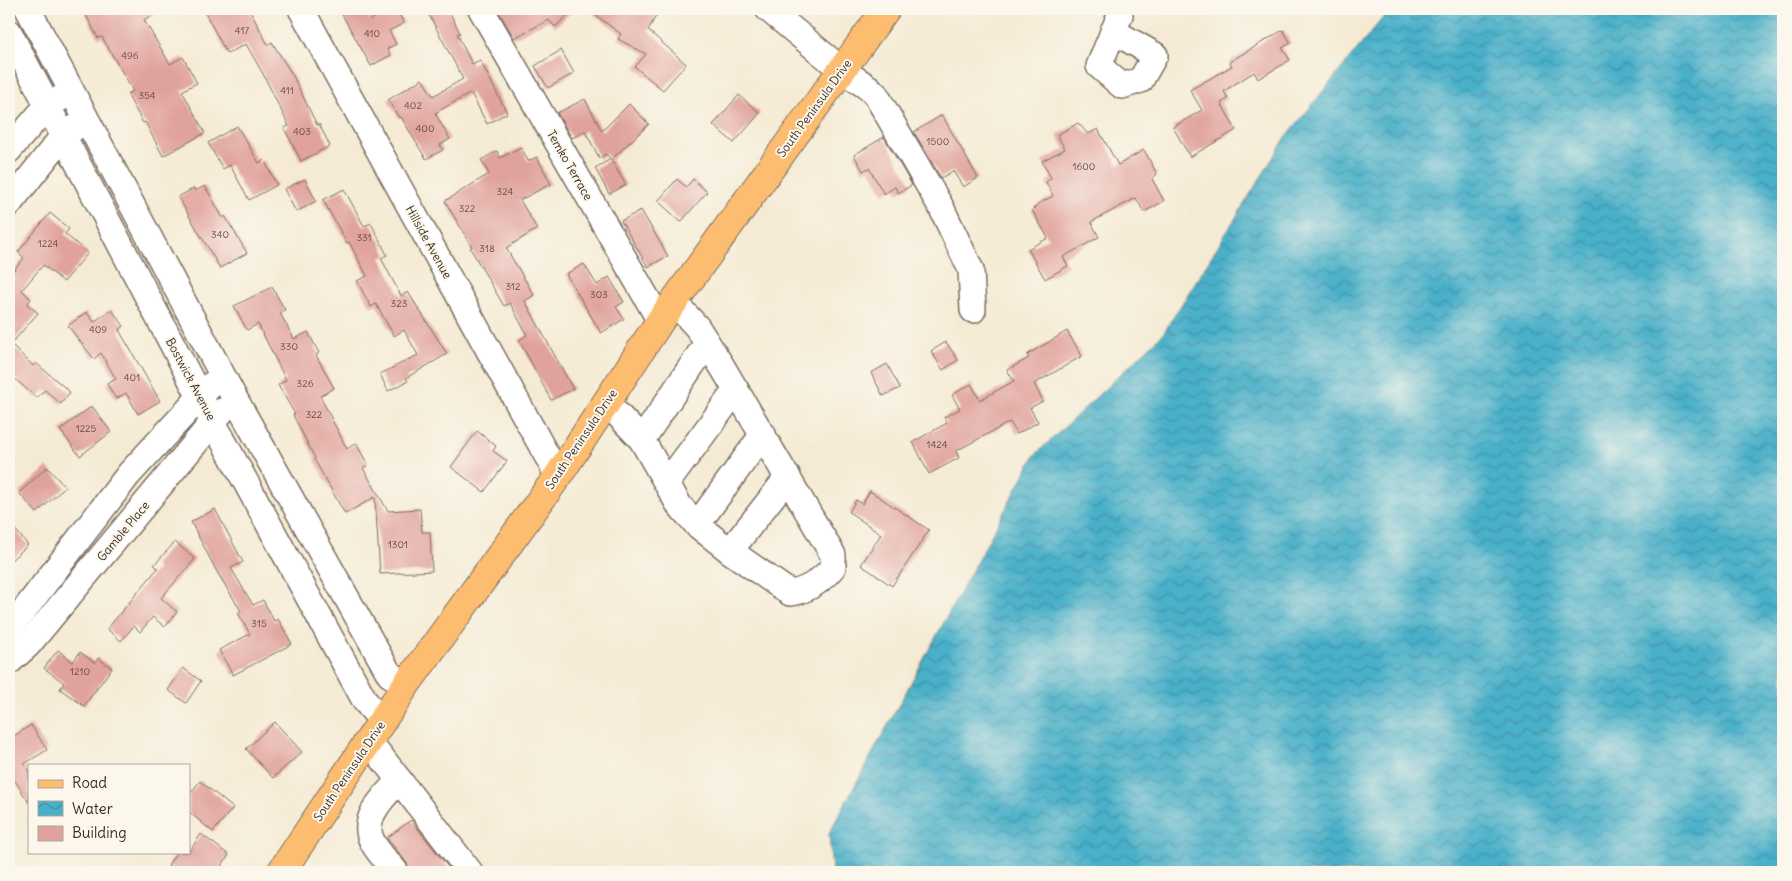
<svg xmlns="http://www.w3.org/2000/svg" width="1792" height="881" viewBox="0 0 1792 881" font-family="Delius,sans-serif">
<defs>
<pattern id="water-waves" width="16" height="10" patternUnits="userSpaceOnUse" patternTransform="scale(1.25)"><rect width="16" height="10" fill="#49b0c9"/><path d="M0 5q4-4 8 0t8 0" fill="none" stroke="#3e8fa3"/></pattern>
</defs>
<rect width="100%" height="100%" fill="#fbf7ec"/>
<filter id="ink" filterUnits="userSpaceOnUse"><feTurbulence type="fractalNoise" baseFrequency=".02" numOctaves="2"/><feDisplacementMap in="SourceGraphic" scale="10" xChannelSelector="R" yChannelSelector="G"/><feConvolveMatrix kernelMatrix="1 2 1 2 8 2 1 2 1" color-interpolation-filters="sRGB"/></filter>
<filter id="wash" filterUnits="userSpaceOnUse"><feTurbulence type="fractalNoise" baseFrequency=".0096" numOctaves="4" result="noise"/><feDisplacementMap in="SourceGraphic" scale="20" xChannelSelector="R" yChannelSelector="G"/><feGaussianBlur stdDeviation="1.12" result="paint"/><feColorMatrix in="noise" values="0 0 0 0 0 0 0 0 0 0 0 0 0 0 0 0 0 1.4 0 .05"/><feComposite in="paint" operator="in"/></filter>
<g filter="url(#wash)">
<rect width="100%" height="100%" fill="#f5ebd5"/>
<!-- water -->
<path fill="url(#water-waves)" stroke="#426d74" d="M 1390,9 L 1783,9 L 1783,872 L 832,872 L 829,833 L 1035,455 L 1163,334 L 1286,137 Z"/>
<g id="blocks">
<!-- building -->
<g fill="#e0a29c">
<path d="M 93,9 L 163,9 L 144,20 L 170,64 L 183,57 L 197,83 L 182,91 L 205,133 L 163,156 L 145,122 L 143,123 L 127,94 L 133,91 L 102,37 L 98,38 L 85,13 Z"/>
<path d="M 203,9 L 249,9 L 268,45 L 272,42 L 293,76 L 317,125 L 319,124 L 330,146 L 301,161 L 284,128 L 289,126 L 263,74 L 246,44 L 227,54 Z"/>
<path d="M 339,9 L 363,9 L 370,20 L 389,9 L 396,9 L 404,23 L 389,31 L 396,44 L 387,49 L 391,55 L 371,66 Z"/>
<path d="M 426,9 L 448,9 L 460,33 L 457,34 L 472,64 L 480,60 L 507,113 L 487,124 L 471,93 L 435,113 L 450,139 L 440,145 L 443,150 L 426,159 L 401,117 L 399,118 L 388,100 L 422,79 L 433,96 L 463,79 Z"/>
<path d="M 497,9 L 574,9 L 555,27 L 549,20 L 514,38 Z"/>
<path d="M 587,9 L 660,9 L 648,30 L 686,64 L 663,90 L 635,67 L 646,54 L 618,39 L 621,34 Z"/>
<path d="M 1283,30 L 1291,43 L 1282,48 L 1290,60 L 1258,79 L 1254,72 L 1224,91 L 1228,99 L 1221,103 L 1236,130 L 1190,157 L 1173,127 L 1202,110 L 1190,90 L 1232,66 L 1229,62 Z"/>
<path d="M 561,50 L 574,73 L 548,88 L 535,66 Z"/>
<path d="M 739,95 L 760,113 L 734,143 L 713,125 Z"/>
<path d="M 585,99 L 602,131 L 629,104 L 649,124 L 611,160 L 626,185 L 609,194 L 595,168 L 611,159 L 605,154 L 600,159 L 585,131 L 572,138 L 557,113 Z"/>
<path d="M 942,115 L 978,178 L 963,187 L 953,171 L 941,178 L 914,132 Z"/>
<path d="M 1078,123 L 1088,134 L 1098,129 L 1118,165 L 1144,150 L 1157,174 L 1152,179 L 1164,201 L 1144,212 L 1136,198 L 1091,222 L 1099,237 L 1063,257 L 1068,266 L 1045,279 L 1028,249 L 1048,238 L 1032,210 L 1038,204 L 1053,196 L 1046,182 L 1051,178 L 1042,161 L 1065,149 L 1057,135 Z"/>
<path d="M 237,126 L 259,163 L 264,160 L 277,185 L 249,200 L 230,165 L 223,169 L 208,143 Z"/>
<path d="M 884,137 L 912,185 L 898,193 L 895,187 L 884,194 L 869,168 L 863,171 L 854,155 Z"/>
<path d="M 521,147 L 528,161 L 537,157 L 551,184 L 520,200 L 537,229 L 506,248 L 534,295 L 525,301 L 573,389 L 551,400 L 519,340 L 527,335 L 510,303 L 504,306 L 470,248 L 472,247 L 445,201 L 489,174 L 481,160 L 497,151 L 500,158 Z"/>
<path d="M 305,179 L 316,201 L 296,212 L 284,189 Z"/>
<path d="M 677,179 L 686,187 L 693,179 L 707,192 L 681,222 L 658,201 Z"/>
<path d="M 205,186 L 223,218 L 225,216 L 247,253 L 220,268 L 178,197 L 194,188 L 195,191 Z"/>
<path d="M 344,189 L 364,226 L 371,223 L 387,255 L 381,258 L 401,296 L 408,292 L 447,354 L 406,378 L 408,381 L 388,391 L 380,374 L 418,355 L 404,330 L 394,336 L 376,304 L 371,307 L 357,281 L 367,276 L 349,242 L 347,243 L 323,200 Z"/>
<path d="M 641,210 L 668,256 L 648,267 L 621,221 Z"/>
<path d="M 50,213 L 69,229 L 65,234 L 88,253 L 64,282 L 43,265 L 22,290 L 31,299 L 27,304 L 38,313 L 11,344 L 33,366 L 36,363 L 70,392 L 61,404 L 45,390 L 37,398 L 9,374 L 9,276 L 24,258 L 18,252 Z"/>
<path d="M 584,264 L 597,285 L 609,277 L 624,302 L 616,307 L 624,319 L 601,333 L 566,274 Z"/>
<path d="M 272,287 L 285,310 L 280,313 L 294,339 L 308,332 L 319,353 L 316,355 L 334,388 L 320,396 L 347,449 L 356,443 L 368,465 L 363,468 L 388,511 L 420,509 L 422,532 L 430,532 L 432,571 L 380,574 L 375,497 L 345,514 L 314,459 L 315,458 L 293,415 L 295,414 L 278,385 L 286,380 L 258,324 L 247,330 L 234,306 Z"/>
<path d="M 111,309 L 124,326 L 119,330 L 160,401 L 138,414 L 126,393 L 116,399 L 107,384 L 116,379 L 101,353 L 94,359 L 68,326 L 86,312 L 94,322 Z"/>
<path d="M 1067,331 L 1082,356 L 1034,384 L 1043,401 L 1030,408 L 1038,422 L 1017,434 L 1010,422 L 956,451 L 959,458 L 929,474 L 913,442 L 947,423 L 944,417 L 960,409 L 952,395 L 971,384 L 980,400 L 1014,381 L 1007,370 L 1029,358 L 1027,355 Z"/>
<path d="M 946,342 L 958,360 L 943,370 L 931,351 Z"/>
<path d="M 887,364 L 900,388 L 883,396 L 871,373 Z"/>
<path d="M 92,406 L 111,432 L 80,456 L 60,430 Z"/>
<path d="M 477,431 L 496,446 L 493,451 L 507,461 L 484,492 L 451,467 Z"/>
<path d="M 47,467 L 65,487 L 37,513 L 19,493 Z"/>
<path d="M 870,491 L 929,530 L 892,586 L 861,565 L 881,534 L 849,512 L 856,500 L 862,504 Z"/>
<path d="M 215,509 L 243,562 L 231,568 L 253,605 L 263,600 L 274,621 L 278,619 L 292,644 L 233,675 L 219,650 L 250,634 L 238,613 L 241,611 L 217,572 L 191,522 Z"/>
<path d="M 9,522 L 28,545 L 9,562 Z"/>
<path d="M 175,542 L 195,559 L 161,598 L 177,612 L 165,627 L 153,617 L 140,632 L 134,626 L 121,641 L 107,629 L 158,568 L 154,565 Z"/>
<path d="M 58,650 L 73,662 L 80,652 L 95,663 L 98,658 L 112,668 L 84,706 L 60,689 L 64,683 L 44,668 Z"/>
<path d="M 183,668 L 201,681 L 186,703 L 168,690 Z"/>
<path d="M 275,722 L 302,752 L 273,778 L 246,749 Z"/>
<path d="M 31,725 L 47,750 L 24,764 L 29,772 L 29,803 L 10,773 L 9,774 L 9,739 Z"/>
<path d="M 200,781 L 233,808 L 213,832 L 189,812 L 189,795 Z"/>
<path d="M 411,820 L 452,872 L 410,872 L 407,863 L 387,838 Z"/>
<path d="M 201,834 L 229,855 L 217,872 L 178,872 L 168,865 L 177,852 L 189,852 Z"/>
</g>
</g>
</g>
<g filter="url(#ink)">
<use href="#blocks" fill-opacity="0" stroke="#7c6e5e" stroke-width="1"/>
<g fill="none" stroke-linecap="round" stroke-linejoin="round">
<defs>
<g id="minor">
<path d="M 28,9 L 234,397 L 390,675 L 408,682"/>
<path d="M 301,9 L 558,476"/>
<path d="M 481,9 L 660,321"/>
<path d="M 768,9 L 842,70 L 869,88 L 876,95 L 941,207 L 971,270 L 973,310"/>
<path d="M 1113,31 L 1155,55 L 1141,80 L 1122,86 L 1099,66 L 1120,15 L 1120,9"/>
<path d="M 9,32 L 213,422 L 365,701 L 382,721"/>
<path d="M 9,150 L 47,106 L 61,98"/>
<path d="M 9,204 L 63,136 L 76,127"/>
<path d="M 606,402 L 642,440 L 679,505 L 697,525 L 730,551 L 790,593 C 808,591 821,581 833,567 L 833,555 L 723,368 L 697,327 L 674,302"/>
<path d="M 642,440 L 707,343"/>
<path d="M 667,483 L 736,390"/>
<path d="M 697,525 L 763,434"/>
<path d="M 730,551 L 788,477"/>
<path d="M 9,630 L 129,474 L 211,385"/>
<path d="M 9,662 L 28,645 L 222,411"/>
<path d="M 369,741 L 470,872"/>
<path d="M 396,872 C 388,862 377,852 372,841 C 360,818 385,796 399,780"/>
</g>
<path id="major" d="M 281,872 L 408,682 L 558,476 L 660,321 L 886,9"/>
</defs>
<!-- minor casing -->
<use href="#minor" stroke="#7c6e5e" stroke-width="28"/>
<!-- major casing -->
<use href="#major" stroke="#7c6e5e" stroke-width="30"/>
<!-- minor -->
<use href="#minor" stroke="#fff" stroke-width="25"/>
<!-- major -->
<use href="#major" stroke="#fcbd6f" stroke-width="28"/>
</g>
</g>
<g text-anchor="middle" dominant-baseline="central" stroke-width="4" stroke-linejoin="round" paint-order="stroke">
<!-- number labels -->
<g font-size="10" fill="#64483e">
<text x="242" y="30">417</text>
<text x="372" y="33">410</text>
<text x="130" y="55">496</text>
<text x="287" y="90">411</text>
<text x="147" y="95">354</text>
<text x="413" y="105">402</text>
<text x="425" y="128">400</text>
<text x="302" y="131">403</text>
<text x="938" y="141">1500</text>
<text x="1084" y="166">1600</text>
<text x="505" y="191">324</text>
<text x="467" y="208">322</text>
<text x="220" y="234">340</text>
<text x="364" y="237">331</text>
<text x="48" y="243">1224</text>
<text x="487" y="248">318</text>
<text x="513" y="286">312</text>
<text x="599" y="294">303</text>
<text x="399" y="303">323</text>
<text x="98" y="329">409</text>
<text x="289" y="346">330</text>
<text x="132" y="377">401</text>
<text x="305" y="383">326</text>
<text x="314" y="414">322</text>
<text x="86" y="428">1225</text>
<text x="937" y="444">1424</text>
<text x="398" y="544">1301</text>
<text x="259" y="623">315</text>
<text x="80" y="671">1210</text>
</g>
<!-- street labels -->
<g font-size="12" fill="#3b2a1e" stroke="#fbf7ec">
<text transform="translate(814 108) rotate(-54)">South Peninsula Drive</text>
<text transform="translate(570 165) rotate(60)">Temko Terrace</text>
<text transform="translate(429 242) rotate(61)">Hillside Avenue</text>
<text transform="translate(191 379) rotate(62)">Bostwick Avenue</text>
<text transform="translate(581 439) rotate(-56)">South Peninsula Drive</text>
<text transform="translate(123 531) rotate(-50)">Gamble Place</text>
<text transform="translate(349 771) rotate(-56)">South Peninsula Drive</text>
</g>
</g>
<!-- margin -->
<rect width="1792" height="881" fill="none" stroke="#fbf7ec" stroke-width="30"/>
<!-- legend -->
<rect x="28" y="764" width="162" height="90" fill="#fbf7ec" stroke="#aea59a"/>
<rect x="38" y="780" width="25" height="8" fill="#fcbd6f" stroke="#aea59a"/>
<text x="72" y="788" font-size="15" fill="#3b2a1e">Road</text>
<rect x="38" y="801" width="25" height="15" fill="url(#water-waves)" stroke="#aea59a"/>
<text x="72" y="814" font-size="15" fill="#3b2a1e">Water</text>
<rect x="38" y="826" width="25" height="15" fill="#e0a29c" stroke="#aea59a"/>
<text x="72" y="838" font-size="15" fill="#3b2a1e">Building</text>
</svg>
